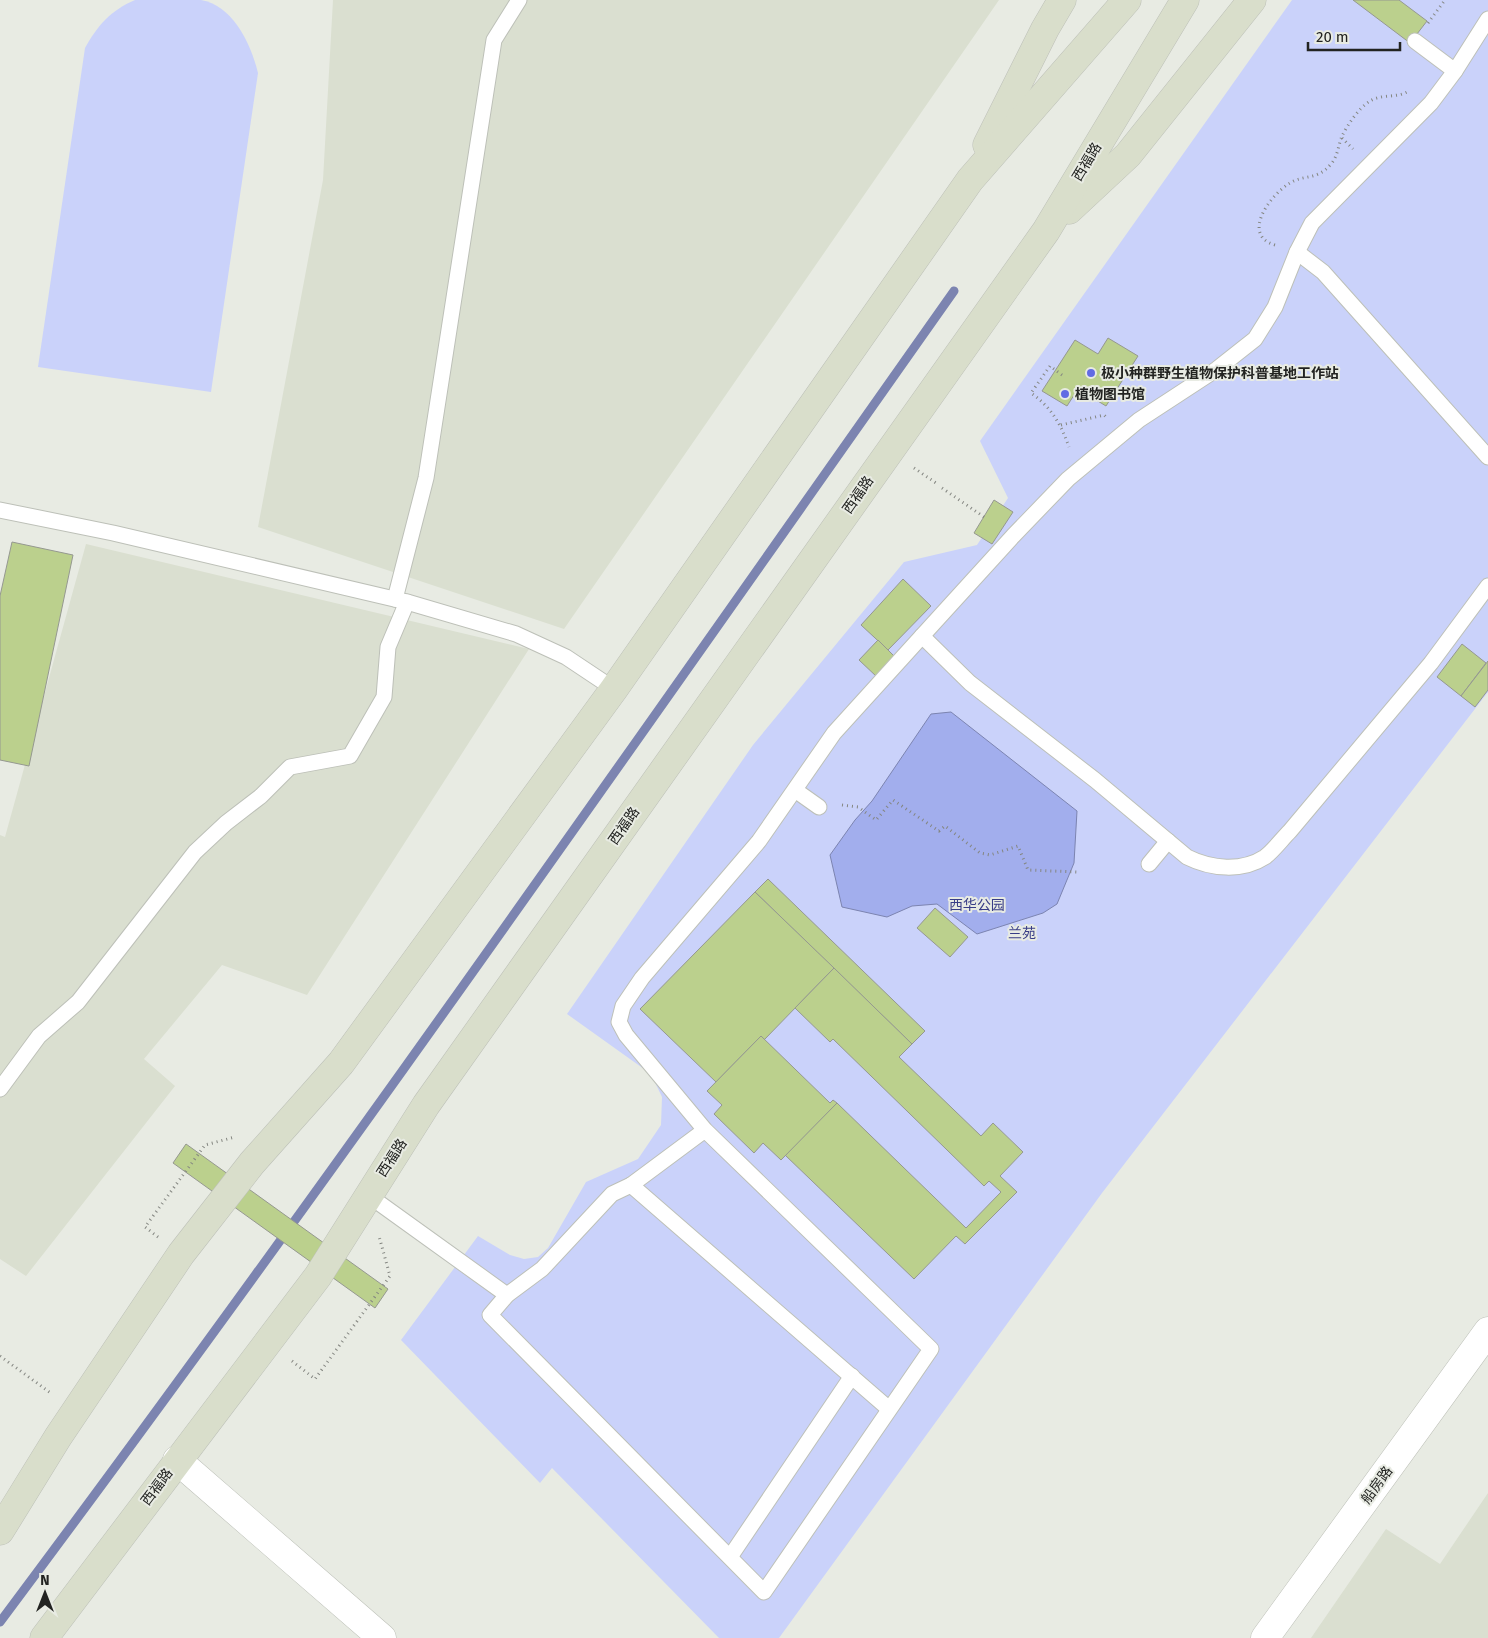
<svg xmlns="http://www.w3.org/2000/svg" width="1488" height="1638" viewBox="0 0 1488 1638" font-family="'Fira Sans','Noto Sans SC',sans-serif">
<rect width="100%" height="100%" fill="#e8ebe3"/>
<!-- built -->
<g fill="#dadfd0">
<path d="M 333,0 L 999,0 L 564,629 L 258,527 L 323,180 Z"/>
<path d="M 86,544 L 529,649 L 307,995 L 222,965 L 144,1059 L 175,1086 L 26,1276 L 0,1259 L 0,835 L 5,837 Z"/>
<path d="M 1488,1493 L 1488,1638 L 1311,1638 L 1386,1529 L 1440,1564 Z"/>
</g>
<!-- green -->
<g fill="#cad2fa">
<path d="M 135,0 C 154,0 182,0 201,0 C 234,6 251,45 258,73 L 211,392 L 38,367 L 85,48 C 97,26 111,10 135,0 Z"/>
<path d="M 1292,0 L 1488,0 L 1488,692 L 1102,1193 L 779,1638 L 719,1638 L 552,1468 L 540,1483 L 401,1340 L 478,1236 L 510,1255 L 524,1259 L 538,1257 L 548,1248 L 586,1182 L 638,1159 L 661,1125 L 662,1097 L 651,1074 L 567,1014 L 753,745 L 904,562 L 977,545 L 1008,498 L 980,441 Z"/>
</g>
<!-- water -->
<path fill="#a2aeed" stroke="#7c84b0" d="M 951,712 L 1077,811 L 1074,863 L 1057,904 L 1043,913 L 977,934 L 937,904 L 912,906 L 887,917 L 842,907 L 830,855 L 855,820 L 872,801 L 931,714 Z"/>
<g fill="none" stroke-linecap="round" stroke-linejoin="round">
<!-- stream -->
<path stroke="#7c84b0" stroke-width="9" d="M 0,1622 C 327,1185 639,737 954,291"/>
</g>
<!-- building -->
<g fill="#bbd08d" stroke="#959890">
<path d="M 1353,0 L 1399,0 L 1427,21 L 1410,43 Z"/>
<path d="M 1108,338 L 1138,356 L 1106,406 L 1078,389 L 1067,406 L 1042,391 L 1075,340 L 1098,354 Z"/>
<path d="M 994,500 L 1013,512 L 992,544 L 974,533 Z"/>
<path d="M 12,542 L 73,555 L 29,766 L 0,760 L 0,596 Z"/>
<path d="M 903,579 L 931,606 L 888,650 L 861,625 Z"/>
<path d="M 878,640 L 896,658 L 877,677 L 859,660 Z"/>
<path d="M 1462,644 L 1486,663 L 1461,696 L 1437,677 Z"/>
<path d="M 1488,661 L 1488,690 L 1475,707 L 1461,696 Z"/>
<path d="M 768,879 L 925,1031 L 912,1044 L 755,892 Z"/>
<path d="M 755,892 L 834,968 L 764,1040 L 761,1036 L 716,1082 L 640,1009 Z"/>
<path d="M 935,908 L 968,937 L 950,957 L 917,928 Z"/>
<path d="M 834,968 L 912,1044 L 899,1057 L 981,1136 L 993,1123 L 1023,1152 L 1000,1176 L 1017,1192 L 965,1244 L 956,1236 L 914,1279 L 785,1155 L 837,1103 L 966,1228 L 1001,1192 L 989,1181 L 984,1186 L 833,1039 L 830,1042 L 795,1008 Z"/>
<path d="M 761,1036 L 830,1103 L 833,1100 L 837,1103 L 781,1160 L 763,1143 L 754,1153 L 714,1114 L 722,1105 L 707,1091 Z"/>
<path d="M 186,1144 L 388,1289 L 375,1308 L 173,1163 Z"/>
</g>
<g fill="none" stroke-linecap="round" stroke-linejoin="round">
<defs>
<g id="service">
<path d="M 1488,19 L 1455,71 L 1431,103 L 1312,223 L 1297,252 L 1275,307 L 1255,339 L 1217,369 L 1139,420 L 1068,479 L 1013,536 L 922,636 L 970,683 L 1095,780 L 1187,857 C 1211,869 1242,872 1265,857 C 1274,850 1282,839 1290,831 L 1431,663 L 1488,586"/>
<path d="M 1415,41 L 1455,71"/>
<path d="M 1297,252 L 1323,272 L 1488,457"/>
<path d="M 0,510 L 113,533 L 407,602 L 516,634 L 566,657 L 614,689"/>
<path d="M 395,599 L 426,478 L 494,40 L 519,0"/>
<path d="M 795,790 L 819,807"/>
<path d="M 1149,864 L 1168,841"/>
<path d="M 0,1089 L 39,1036 L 78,1002 L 195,852 L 226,823 L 261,796 L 290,767 L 350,756 L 384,697 L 388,647 L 407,602"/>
<path d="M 705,1130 L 931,1349 L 764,1592 L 490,1315 L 507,1295 L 542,1269 L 612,1194 L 631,1185 L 705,1130 L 626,1035 L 619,1022 L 623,1006 L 642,978 L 759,841 L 834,733 L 922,636"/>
<path d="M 631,1185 L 889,1409"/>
<path d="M 368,1195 L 507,1295"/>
<path d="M 730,1557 L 852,1376"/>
</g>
<g id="minor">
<path d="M 177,1460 L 382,1638"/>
<path d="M 1265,1638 L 1488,1331"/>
</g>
<g id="secondary">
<path d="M 987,145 L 1045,29 L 1062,0"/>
<path d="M 1069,210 L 1128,155 L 1252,0"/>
<path d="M 0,1531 L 58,1437 L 181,1254 L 252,1163 L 341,1063 L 614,689 L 970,180 L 1127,0"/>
<path d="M 44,1638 L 318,1276 L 426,1105 L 1046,231 L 1185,0"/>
</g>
</defs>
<!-- service casing -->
<use href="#service" stroke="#bdc0b8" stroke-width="17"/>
<!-- minor casing -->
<use href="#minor" stroke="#bdc0b8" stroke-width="29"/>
<!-- secondary casing -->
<use href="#secondary" stroke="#bdc0b8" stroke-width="29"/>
<!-- path -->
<g stroke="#848681" stroke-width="3" stroke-dasharray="1 4" stroke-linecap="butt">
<path d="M 1428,23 L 1445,0"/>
<path d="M 1342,138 L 1353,149"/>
<path d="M 1275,245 C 1240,235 1271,194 1290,183 C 1304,174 1317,181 1331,164 C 1338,156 1338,146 1342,136 C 1348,124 1359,108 1370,101 C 1381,94 1396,98 1407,92"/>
<path d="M 1062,375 L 1050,366 L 1031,393 C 1051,407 1061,424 1069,447"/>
<path d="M 1061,425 L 1104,415 L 1106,417"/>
<path d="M 914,468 L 936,483"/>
<path d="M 942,488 L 984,517"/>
<path d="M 842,805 L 858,807 L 876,820 L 893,800 L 939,831 L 945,826 L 980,853 L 990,855 L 1018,846 L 1028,870 L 1077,872"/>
<path d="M 158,1237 L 145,1227 L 205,1145 L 235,1137"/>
<path d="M 0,1356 L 52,1394"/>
<path d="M 292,1361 L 315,1379 L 390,1276 L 379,1236"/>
</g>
<!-- service -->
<use href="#service" stroke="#fff" stroke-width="15"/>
<!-- minor -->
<use href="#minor" stroke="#fff" stroke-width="28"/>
<!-- secondary -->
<use href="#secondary" stroke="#d9decb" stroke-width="28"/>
</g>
<!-- markers -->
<g fill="#626be4" stroke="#e8ebe3" stroke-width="2">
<circle cx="1091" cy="373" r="5"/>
<circle cx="1065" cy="394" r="5"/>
</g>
<g text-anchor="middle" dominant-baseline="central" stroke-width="4" stroke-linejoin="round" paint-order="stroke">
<!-- street labels -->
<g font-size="14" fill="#222321" stroke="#e8ebe3">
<text transform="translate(1087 162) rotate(-59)">西福路</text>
<text transform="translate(858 495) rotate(-55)">西福路</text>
<text transform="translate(624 826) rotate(-55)">西福路</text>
<text transform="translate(392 1158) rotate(-57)">西福路</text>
<text transform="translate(1377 1485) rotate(-54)">船房路</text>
<text transform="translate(157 1487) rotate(-53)">西福路</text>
</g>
<!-- poi labels -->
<g font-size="14" font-weight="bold" fill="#222321" stroke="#e8ebe3" text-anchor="start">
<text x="1101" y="373">极小种群野生植物保护科普基地工作站</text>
<text x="1075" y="394">植物图书馆</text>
</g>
<!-- park labels -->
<g font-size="14" fill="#383d87" stroke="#e8ebe3">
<text x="977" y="905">西华公园</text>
<text x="1022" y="933">兰苑</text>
</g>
</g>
<!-- north arrow -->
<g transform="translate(45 1593)" stroke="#e8ebe3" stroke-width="4" paint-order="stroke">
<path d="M0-4L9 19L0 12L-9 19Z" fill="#222321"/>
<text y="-8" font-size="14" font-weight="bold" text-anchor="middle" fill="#222321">N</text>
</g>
<!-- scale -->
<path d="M1308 42v8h92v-8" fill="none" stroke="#222321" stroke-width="2.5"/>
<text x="1316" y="42" font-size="15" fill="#222321" stroke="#e8ebe3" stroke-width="4" paint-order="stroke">20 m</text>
</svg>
